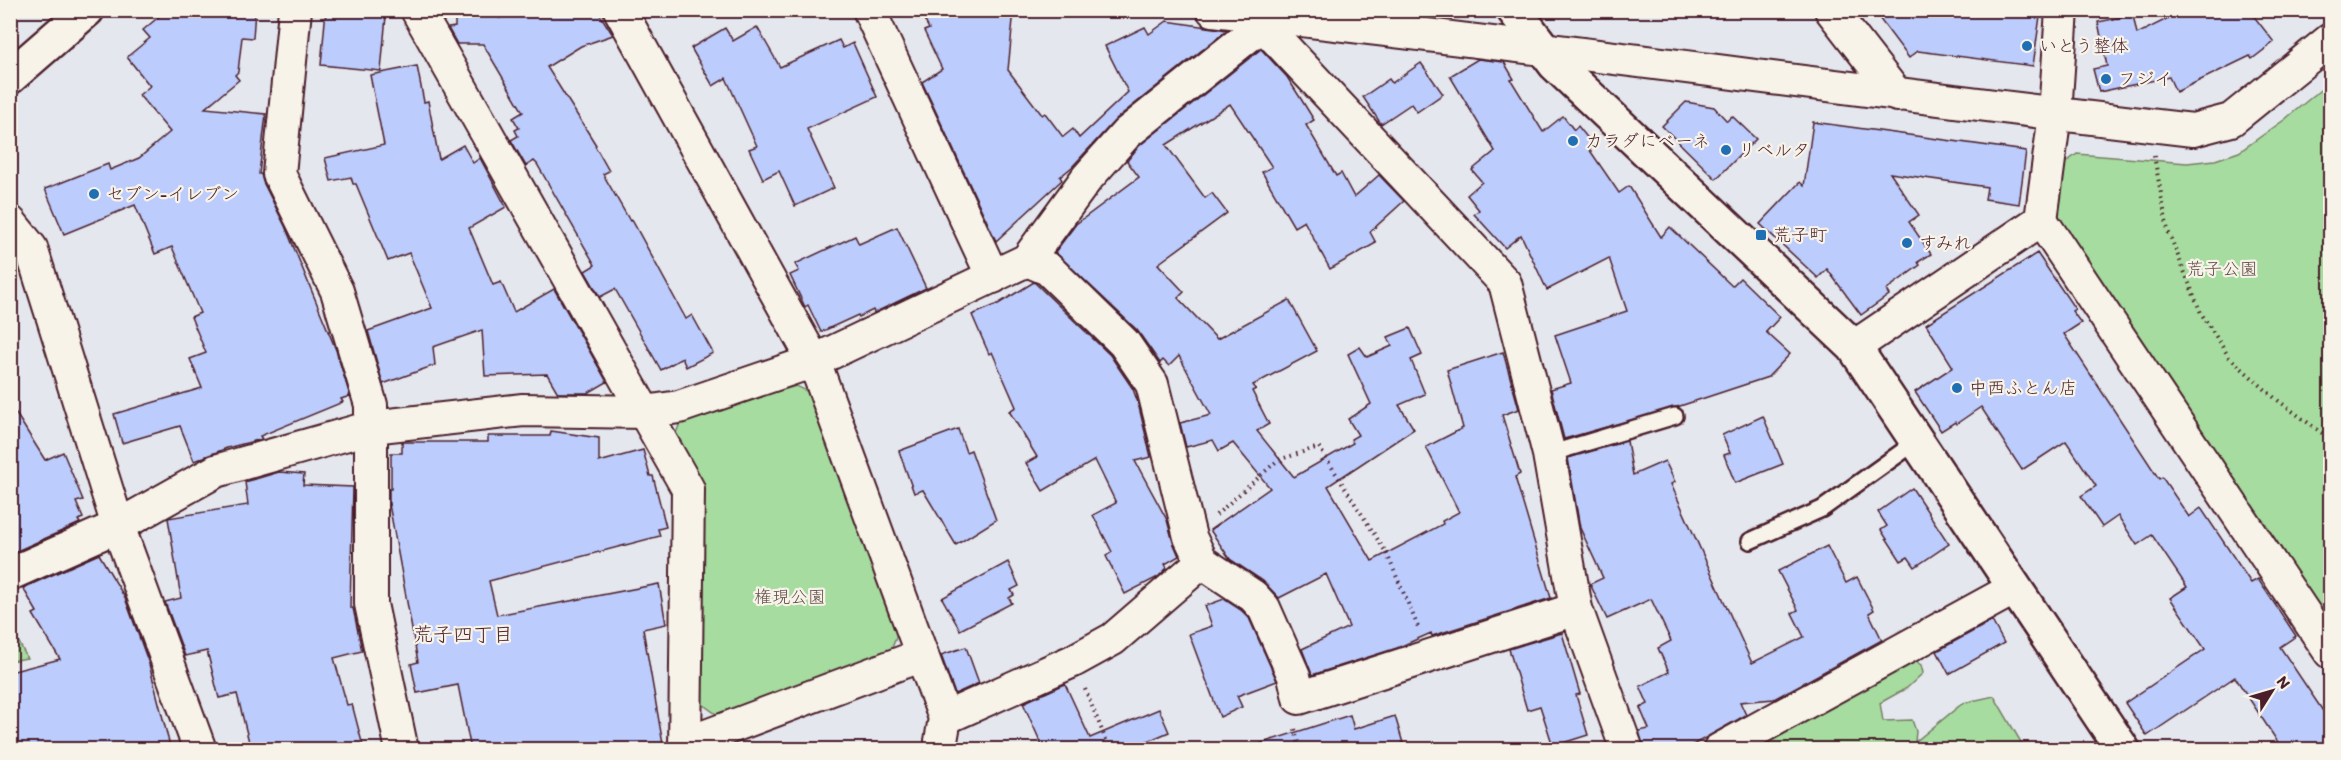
<svg xmlns="http://www.w3.org/2000/svg" width="2341" height="760" viewBox="0 0 2341 760" font-family="Itim,'Klee One',sans-serif">
<rect width="100%" height="100%" fill="#e5e7ee"/>
<filter id="ink" filterUnits="userSpaceOnUse"><feTurbulence type="fractalNoise" baseFrequency=".0167" numOctaves="2"/><feDisplacementMap in="SourceGraphic" scale="12" xChannelSelector="R" yChannelSelector="G"/><feConvolveMatrix kernelMatrix="1 2 1 2 8 2 1 2 1" color-interpolation-filters="sRGB"/></filter>
<g filter="url(#ink)">
<!-- green -->
<g fill="#a6dc9f" stroke="#787e65" stroke-width="1.5">
<path d="M 2330,82 L 2330,627 L 2056,218 L 2057,169 L 2077,154 L 2187,163 L 2215,160 L 2239,152 L 2284,120 Z"/>
<path d="M 796,386 L 811,393 L 899,630 L 888,658 L 723,719 L 698,701 L 702,482 L 675,436 L 681,420 Z"/>
<path d="M 11,627 L 27,658 L 11,661 Z"/>
<path d="M 1912,659 L 1921,665 L 1923,673 L 1907,688 L 1880,703 L 1883,721 L 1912,720 L 1916,731 L 1915,742 L 1963,703 L 1994,696 L 2025,749 L 1745,750 Z"/>
</g>
<!-- building -->
<g fill="#bcccfd" stroke="#4a1f2b" stroke-width="1.5">
<path d="M 167,10 L 255,10 L 253,38 L 242,37 L 238,72 L 235,75 L 239,80 L 205,108 L 266,114 L 259,174 L 261,174 L 263,182 L 285,226 L 336,350 L 350,396 L 341,399 L 343,402 L 260,436 L 262,439 L 227,448 L 194,461 L 180,426 L 122,443 L 114,414 L 202,388 L 190,359 L 206,353 L 191,317 L 200,313 L 172,247 L 155,254 L 135,205 L 64,234 L 45,189 L 108,164 L 110,170 L 139,158 L 170,132 L 139,95 L 150,86 L 127,57 L 150,38 L 143,30 Z"/>
<path d="M 326,10 L 382,10 L 381,15 L 386,16 L 381,71 L 321,65 Z"/>
<path d="M 455,10 L 499,10 L 499,18 L 538,10 L 597,10 L 613,35 L 581,46 L 547,67 L 596,145 L 595,146 L 609,171 L 603,174 L 630,221 L 632,220 L 686,319 L 692,315 L 713,353 L 686,367 L 682,358 L 661,370 L 615,289 L 600,297 L 585,271 L 595,265 L 537,164 L 534,161 L 526,166 L 511,140 L 518,136 L 515,130 L 519,128 L 513,118 L 523,112 L 483,44 L 457,44 L 448,28 L 455,27 Z"/>
<path d="M 941,10 L 1014,10 L 1008,70 L 1042,115 L 1045,113 L 1063,137 L 1073,129 L 1079,138 L 1128,92 L 1105,46 L 1145,27 L 1149,34 L 1167,21 L 1227,30 L 1116,119 L 1072,167 L 1060,177 L 1062,180 L 996,241 L 922,82 L 942,69 L 924,31 L 929,29 L 924,19 Z"/>
<path d="M 1873,10 L 2037,10 L 2036,16 L 2040,16 L 2033,66 L 1918,51 L 1909,58 Z"/>
<path d="M 2185,10 L 2249,10 L 2274,42 L 2252,59 L 2250,56 L 2176,92 L 2169,77 L 2099,92 L 2093,69 L 2107,66 L 2098,22 L 2133,15 L 2137,34 Z"/>
<path d="M 757,27 L 780,67 L 839,40 L 843,48 L 853,43 L 877,97 L 807,129 L 834,188 L 795,206 L 779,171 L 763,179 L 749,149 L 757,146 L 726,78 L 713,86 L 691,48 L 725,28 L 733,41 Z"/>
<path d="M 1261,49 L 1287,77 L 1301,99 L 1314,120 L 1306,125 L 1336,176 L 1341,173 L 1354,197 L 1379,175 L 1404,201 L 1370,232 L 1376,243 L 1330,269 L 1304,221 L 1294,227 L 1262,172 L 1272,167 L 1230,104 L 1166,145 L 1205,198 L 1212,193 L 1227,213 L 1158,264 L 1184,292 L 1178,298 L 1217,339 L 1289,300 L 1317,351 L 1253,385 L 1256,389 L 1252,391 L 1269,424 L 1257,431 L 1294,477 L 1353,443 L 1351,439 L 1358,435 L 1348,419 L 1371,404 L 1348,354 L 1360,347 L 1367,357 L 1392,346 L 1388,337 L 1410,328 L 1422,355 L 1411,360 L 1425,394 L 1399,405 L 1414,429 L 1328,486 L 1372,561 L 1443,524 L 1442,521 L 1459,512 L 1426,447 L 1463,428 L 1447,370 L 1503,352 L 1519,409 L 1502,415 L 1520,474 L 1515,477 L 1551,598 L 1432,636 L 1431,633 L 1397,648 L 1312,675 L 1302,649 L 1349,627 L 1326,574 L 1279,598 L 1263,581 L 1230,559 L 1210,530 L 1270,488 L 1233,443 L 1219,451 L 1213,440 L 1186,447 L 1180,423 L 1211,415 L 1179,356 L 1169,366 L 1163,360 L 1160,363 L 1137,330 L 1055,252 L 1076,224 L 1139,177 L 1127,161 L 1139,146 Z"/>
<path d="M 1478,59 L 1504,62 L 1514,79 L 1511,80 L 1543,132 L 1563,116 L 1574,130 L 1578,126 L 1594,146 L 1589,149 L 1619,193 L 1629,186 L 1661,237 L 1670,227 L 1732,286 L 1740,278 L 1780,317 L 1766,332 L 1790,354 L 1768,377 L 1677,407 L 1564,439 L 1551,389 L 1571,383 L 1555,335 L 1627,311 L 1609,258 L 1547,290 L 1521,235 L 1505,248 L 1474,214 L 1479,210 L 1467,195 L 1482,182 L 1472,170 L 1495,151 L 1450,76 Z"/>
<path d="M 1421,63 L 1443,94 L 1417,112 L 1411,104 L 1381,124 L 1363,97 L 1389,79 L 1392,83 Z"/>
<path d="M 417,66 L 424,102 L 428,101 L 439,159 L 463,145 L 473,163 L 480,158 L 506,207 L 469,228 L 493,285 L 501,282 L 514,312 L 554,289 L 607,382 L 588,393 L 558,393 L 547,374 L 485,376 L 482,330 L 433,347 L 435,365 L 383,384 L 368,331 L 432,308 L 409,253 L 388,261 L 356,184 L 353,184 L 351,177 L 331,181 L 325,158 L 384,145 L 370,75 Z"/>
<path d="M 1686,102 L 1714,107 L 1727,121 L 1732,116 L 1756,139 L 1716,179 L 1662,126 Z"/>
<path d="M 1813,122 L 2026,151 L 2019,204 L 1985,199 L 1987,187 L 1890,173 L 1919,215 L 1909,222 L 1931,254 L 1918,262 L 1920,265 L 1886,290 L 1889,295 L 1861,315 L 1827,269 L 1818,278 L 1760,224 L 1800,182 L 1804,186 Z"/>
<path d="M 897,227 L 926,288 L 874,313 L 873,310 L 859,317 L 858,315 L 821,332 L 808,305 L 805,307 L 790,275 L 799,271 L 795,264 L 855,236 L 859,244 Z"/>
<path d="M 2037,253 L 2075,309 L 2072,311 L 2081,323 L 2064,334 L 2159,479 L 2162,477 L 2189,517 L 2201,508 L 2251,583 L 2258,579 L 2296,636 L 2280,647 L 2331,723 L 2331,750 L 2283,750 L 2235,677 L 2147,736 L 2125,703 L 2205,649 L 2170,598 L 2187,587 L 2152,535 L 2137,545 L 2118,516 L 2102,527 L 2081,496 L 2096,486 L 2066,441 L 2022,470 L 1981,407 L 1956,424 L 1955,422 L 1941,431 L 1915,392 L 1953,367 L 1926,324 Z"/>
<path d="M 1034,282 L 1110,355 L 1133,389 L 1138,403 L 1151,457 L 1135,461 L 1167,520 L 1173,542 L 1179,556 L 1165,564 L 1167,568 L 1158,577 L 1125,594 L 1106,556 L 1112,552 L 1093,515 L 1116,503 L 1095,460 L 1043,491 L 1026,463 L 1037,457 L 1009,411 L 1016,407 L 992,352 L 989,354 L 972,315 L 998,304 Z"/>
<path d="M 10,404 L 45,460 L 63,452 L 83,500 L 76,502 L 83,518 L 78,520 L 80,523 L 10,554 Z"/>
<path d="M 1763,416 L 1783,464 L 1735,483 L 1724,455 L 1730,453 L 1722,435 Z"/>
<path d="M 958,429 L 966,452 L 971,450 L 996,520 L 956,545 L 923,490 L 914,493 L 899,451 Z"/>
<path d="M 551,431 L 599,438 L 599,462 L 643,450 L 650,476 L 653,476 L 666,527 L 658,529 L 660,536 L 489,581 L 497,615 L 659,584 L 666,624 L 643,629 L 664,750 L 471,750 L 458,685 L 417,693 L 411,664 L 418,662 L 389,504 L 389,489 L 391,489 L 391,453 L 402,453 L 402,442 L 488,442 L 488,436 L 550,436 Z"/>
<path d="M 1627,441 L 1633,475 L 1665,461 L 1675,482 L 1671,484 L 1752,663 L 1804,637 L 1792,613 L 1798,610 L 1778,571 L 1827,546 L 1846,583 L 1857,577 L 1874,610 L 1869,613 L 1882,640 L 1774,699 L 1740,702 L 1746,715 L 1684,750 L 1644,750 L 1639,731 L 1649,729 L 1640,708 L 1648,704 L 1640,686 L 1669,672 L 1658,648 L 1671,641 L 1651,599 L 1607,619 L 1590,584 L 1603,578 L 1580,528 L 1568,458 Z"/>
<path d="M 279,472 L 304,474 L 303,485 L 353,487 L 350,608 L 353,608 L 362,651 L 334,658 L 347,705 L 352,704 L 364,750 L 251,750 L 237,694 L 219,698 L 207,651 L 185,656 L 165,602 L 181,598 L 168,518 L 248,505 L 245,482 Z"/>
<path d="M 1912,488 L 1949,544 L 1915,567 L 1908,557 L 1901,561 L 1881,530 L 1887,526 L 1878,512 Z"/>
<path d="M 99,554 L 125,598 L 149,664 L 171,750 L 10,750 L 10,672 L 60,659 L 33,614 L 37,612 L 23,588 Z"/>
<path d="M 1008,562 L 1019,586 L 1011,590 L 1014,595 L 1009,598 L 1012,603 L 960,630 L 942,598 Z"/>
<path d="M 1224,599 L 1241,610 L 1249,618 L 1277,681 L 1237,696 L 1242,707 L 1220,717 L 1189,634 L 1212,626 L 1205,606 Z"/>
<path d="M 1992,621 L 2004,643 L 1949,674 L 1937,651 Z"/>
<path d="M 1562,633 L 1580,694 L 1576,695 L 1588,735 L 1553,746 L 1540,706 L 1527,710 L 1509,649 Z"/>
<path d="M 966,647 L 979,683 L 955,694 L 941,655 Z"/>
<path d="M 1065,684 L 1090,738 L 1159,709 L 1169,732 L 1127,750 L 1044,750 L 1023,703 Z"/>
<path d="M 1350,715 L 1354,729 L 1395,716 L 1405,750 L 1260,750 L 1259,744 Z"/>
</g>
<g fill="none" stroke-linecap="round" stroke-linejoin="round">
<defs>
<g id="lane">
<path d="M 1549,454 L 1675,416"/>
<path d="M 1750,541 L 1822,509 L 1917,441"/>
</g>
<g id="street">
<path d="M 295,10 L 279,174 L 337,291 L 371,405 L 371,604 L 402,750"/>
<path d="M 417,10 L 688,489 L 685,750"/>
<path d="M 620,10 L 814,361 L 945,718 L 941,741 L 943,750"/>
<path d="M 869,10 L 993,277"/>
<path d="M 1213,10 C 1540,46 1866,92 2193,130 L 2231,120 L 2330,40"/>
<path d="M 1249,10 L 1505,283 L 1549,454 L 1576,609 L 1627,750"/>
<path d="M 1831,10 L 1897,95"/>
<path d="M 2041,220 L 2330,652"/>
<path d="M 10,222 L 31,248 L 118,526 L 200,750"/>
<path d="M 1027,260 L 1048,269 L 1124,343 L 1152,384 L 1190,537 L 1202,562 L 1253,596 L 1264,608 L 1294,676 L 1299,698 L 1576,609"/>
<path d="M 1854,347 L 2041,220 L 2055,114 L 2062,10"/>
<path d="M 10,574 L 118,526 L 216,471 L 372,427 L 523,410 L 645,412 L 679,407 L 814,361 L 1027,260 L 1087,178 L 1127,133 L 1262,25"/>
<path d="M 945,718 L 1073,661 L 1113,639 L 1202,562"/>
<path d="M 685,744 L 922,655"/>
<path d="M 1719,750 L 2015,588"/>
</g>
<g id="secondary">
<path d="M 1514,10 L 1555,64 L 1854,347 L 2123,750"/>
<path d="M 10,77 L 87,10"/>
</g>
</defs>
<!-- lane casing -->
<use href="#lane" stroke="#4a1f2b" stroke-width="20"/>
<!-- street casing -->
<use href="#street" stroke="#4a1f2b" stroke-width="36"/>
<!-- secondary casing -->
<use href="#secondary" stroke="#4a1f2b" stroke-width="38"/>
<!-- path -->
<g stroke="#4a1f2b" stroke-width="4" stroke-dasharray="1.5 4.5" stroke-linecap="butt">
<path d="M 2154,156 L 2168,231 L 2201,313 L 2229,357 L 2276,399 L 2330,439"/>
<path d="M 1216,515 L 1278,460 L 1319,447 L 1387,554 L 1418,627"/>
<path d="M 1085,689 L 1110,750"/>
<path d="M 1295,729 L 1300,750"/>
</g>
<!-- lane -->
<use href="#lane" stroke="#f7f3e8" stroke-width="15"/>
<!-- street -->
<use href="#street" stroke="#f7f3e8" stroke-width="32"/>
<!-- secondary -->
<use href="#secondary" stroke="#f7f3e8" stroke-width="33"/>
</g>
</g>
<!-- markers -->
<g fill="#1f6fb2" stroke="#f7f3e8" stroke-width="2">
<circle cx="2027" cy="46" r="6"/>
<circle cx="2106" cy="79" r="6"/>
<circle cx="1573" cy="141" r="6"/>
<circle cx="1726" cy="150" r="6"/>
<circle cx="94" cy="194" r="6"/>
<rect x="1755" y="229" width="12" height="12" rx="3"/>
<circle cx="1907" cy="243" r="6"/>
<circle cx="1957" cy="388" r="6"/>
</g>
<g text-anchor="middle" dominant-baseline="central" stroke-width="4.5" stroke-linejoin="round" paint-order="stroke">
<!-- poi labels -->
<g font-size="18" fill="#4a1f2b" stroke="#f7f3e8" text-anchor="start">
<text x="2039" y="46">いとう整体</text>
<text x="2118" y="79">フジイ</text>
<text x="1585" y="141">カラダにベーネ</text>
<text x="1738" y="150">リベルタ</text>
<text x="106" y="194">セブン-イレブン</text>
<text x="1773" y="235">荒子町</text>
<text x="1919" y="243">すみれ</text>
<text x="1969" y="388">中西ふとん店</text>
</g>
<!-- park labels -->
<g font-size="18" fill="#614e48" stroke="#f7f3e8">
<text x="2222" y="269">荒子公園</text>
<text x="790" y="597">権現公園</text>
</g>
<!-- neighbourhood labels -->
<g font-size="20" fill="#4a1f2b" stroke="#f7f3e8">
<text x="463" y="634">荒子四丁目</text>
</g>
</g>
<!-- margin -->
<rect width="2341" height="760" fill="none" stroke="#f7f3e8" stroke-width="36"/>
<rect x="18" y="18" width="2305" height="724" fill="none" stroke="#4a1f2b" stroke-width="2" filter="url(#ink)"/>
<!-- north arrow -->
<g transform="translate(2272 691) rotate(53)" stroke="#f7f3e8" stroke-width="4.5" paint-order="stroke">
<path d="M0-4.5L10 22L0 15L-10 22Z" fill="#4a1f2b"/>
<text y="-9" font-size="16" font-weight="bold" text-anchor="middle" fill="#4a1f2b">N</text>
</g>
</svg>
